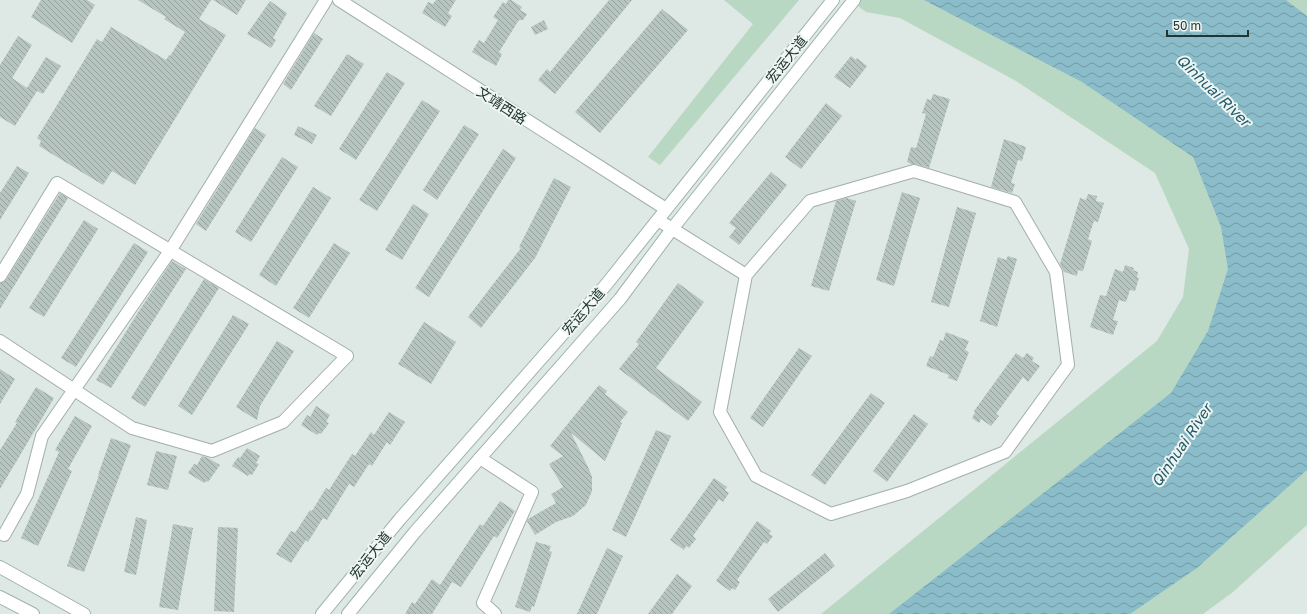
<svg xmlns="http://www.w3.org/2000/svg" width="1307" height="614" viewBox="0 0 1307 614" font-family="'Golos Text','Noto Sans SC',sans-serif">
<defs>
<pattern id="water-waves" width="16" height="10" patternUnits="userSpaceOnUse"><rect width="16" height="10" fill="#8bbcc9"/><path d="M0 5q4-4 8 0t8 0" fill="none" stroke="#719aa4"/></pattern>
<pattern id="building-back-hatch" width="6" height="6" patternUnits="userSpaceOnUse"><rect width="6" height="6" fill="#b7c5c0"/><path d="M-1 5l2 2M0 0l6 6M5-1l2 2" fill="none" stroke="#94a19d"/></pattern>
</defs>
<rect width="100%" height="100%" fill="#dee8e4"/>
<!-- green -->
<g fill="#b9d8c3">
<path d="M 724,0 L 799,0 L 660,165 L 648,157 L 753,24 Z"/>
<path d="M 850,0 L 1307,0 L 1307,525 L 1233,592 L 1203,614 L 821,614 L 1157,341 L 1183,297 L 1189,249 L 1155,173 L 1016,81 L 900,18 L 866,12 Z"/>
</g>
<!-- water -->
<path fill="url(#water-waves)" d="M 924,0 L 1286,0 L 1307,16 L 1307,470 L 1197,568 L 1130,614 L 889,614 L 1171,393 L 1208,331 L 1228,269 L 1221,227 L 1193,157 L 1082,82 Z"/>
<!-- building -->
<g fill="url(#building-back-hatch)">
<path d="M 41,0 L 87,0 L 95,5 L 72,43 L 31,17 Z"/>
<path d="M 138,0 L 211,0 L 199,19 L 226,35 L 135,185 L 112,171 L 103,185 L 39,146 L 41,141 L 37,138 L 97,39 L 102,42 L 111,27 L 166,60 L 169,55 L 170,56 L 185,32 L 164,19 L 166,17 Z"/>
<path d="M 213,0 L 246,0 L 237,15 Z"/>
<path d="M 436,0 L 456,0 L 448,13 L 452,16 L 445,27 L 422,13 L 428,2 L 433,4 Z"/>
<path d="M 508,0 L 511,0 L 522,7 L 520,10 L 527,14 L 523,20 L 519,20 L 499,52 L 502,54 L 496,66 L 472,52 L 479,40 L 484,43 L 498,20 L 493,17 L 503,2 L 506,4 Z"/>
<path d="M 609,0 L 632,0 L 555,94 L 538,80 L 547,69 L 550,72 Z"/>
<path d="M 270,1 L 287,13 L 273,38 L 276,40 L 271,48 L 247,34 Z"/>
<path d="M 662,9 L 688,30 L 600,133 L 575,112 Z"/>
<path d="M 544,20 L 548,29 L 535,35 L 531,27 Z"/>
<path d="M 314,33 L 323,39 L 291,90 L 283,84 Z"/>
<path d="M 18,36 L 32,45 L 12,78 L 27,88 L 46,57 L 61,66 L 43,94 L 37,91 L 15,126 L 0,117 L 0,65 Z"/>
<path d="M 347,54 L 364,64 L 331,116 L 314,106 Z"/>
<path d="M 851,56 L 856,60 L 857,58 L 867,66 L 850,88 L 834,77 Z"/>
<path d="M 387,72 L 405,83 L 356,160 L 339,149 Z"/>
<path d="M 933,94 L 950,99 L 929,168 L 916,164 L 911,164 L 907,162 L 911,147 L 916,148 L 926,114 L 922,113 L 927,99 L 931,100 Z"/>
<path d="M 422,100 L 440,111 L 377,211 L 359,200 Z"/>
<path d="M 826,103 L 842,116 L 801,169 L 785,157 Z"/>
<path d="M 464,125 L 479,134 L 437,200 L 423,190 Z"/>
<path d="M 298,126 L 317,135 L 312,144 L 294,135 Z"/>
<path d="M 255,128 L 266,135 L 206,231 L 196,224 Z"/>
<path d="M 1004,139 L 1026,147 L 1022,161 L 1018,160 L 1011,183 L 1015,184 L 1012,193 L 991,187 Z"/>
<path d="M 503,149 L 516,158 L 429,297 L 415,288 Z"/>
<path d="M 282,157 L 298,167 L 251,242 L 235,232 Z"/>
<path d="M 17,166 L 29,173 L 0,220 L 0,193 Z"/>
<path d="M 771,172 L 787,185 L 739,245 L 729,237 L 736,228 L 729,223 Z"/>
<path d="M 554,178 L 571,187 L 535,258 L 481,328 L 468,317 L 521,248 L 519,247 Z"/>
<path d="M 313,187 L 331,198 L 276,286 L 259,275 Z"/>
<path d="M 902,192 L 920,198 L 894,286 L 876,280 Z"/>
<path d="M 60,193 L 68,198 L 0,309 L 0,283 L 6,280 Z"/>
<path d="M 1088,194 L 1097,196 L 1096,201 L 1104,203 L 1098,222 L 1094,221 L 1088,239 L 1092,241 L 1083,271 L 1078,270 L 1077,276 L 1064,272 L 1060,264 L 1080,198 L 1086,200 Z"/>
<path d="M 847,198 L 856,201 L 829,291 L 811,286 L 836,201 Z"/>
<path d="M 413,204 L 429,214 L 402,260 L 385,250 Z"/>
<path d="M 957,207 L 976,213 L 949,307 L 931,302 Z"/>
<path d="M 84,220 L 98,229 L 44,317 L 29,308 Z"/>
<path d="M 134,243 L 148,252 L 76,367 L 61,358 Z"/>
<path d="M 334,243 L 350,253 L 309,318 L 293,308 Z"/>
<path d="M 1008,256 L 1017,259 L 997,327 L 980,321 L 998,257 L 1006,260 Z"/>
<path d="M 172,261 L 186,269 L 111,388 L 96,380 L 137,314 Z"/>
<path d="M 1125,265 L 1134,268 L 1133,270 L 1138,272 L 1137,277 L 1139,278 L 1135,291 L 1130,290 L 1126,302 L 1119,300 L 1113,320 L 1118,321 L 1113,335 L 1090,327 L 1100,295 L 1106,296 L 1115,269 L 1123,272 Z"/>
<path d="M 204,279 L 219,288 L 145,407 L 131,398 Z"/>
<path d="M 678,283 L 704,302 L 656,368 L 702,402 L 688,421 L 619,369 L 639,344 L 636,342 Z"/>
<path d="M 233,315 L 249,324 L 192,415 L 178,406 Z"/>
<path d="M 424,322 L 456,342 L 431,384 L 398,364 Z"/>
<path d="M 946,332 L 969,341 L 965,350 L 969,352 L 957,381 L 948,378 L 949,375 L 926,366 L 930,356 L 933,357 L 940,340 L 943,341 Z"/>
<path d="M 277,341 L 294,351 L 260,406 L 257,420 L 236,407 Z"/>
<path d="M 799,348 L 812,356 L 763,427 L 750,418 Z"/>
<path d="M 1016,353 L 1023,358 L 1027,353 L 1034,358 L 1032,361 L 1040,366 L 1028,382 L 1023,377 L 996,414 L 999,416 L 991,426 L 981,419 L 979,423 L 972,418 L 975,413 L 974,411 Z"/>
<path d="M 0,369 L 15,379 L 0,404 Z"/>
<path d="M 599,385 L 607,391 L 605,394 L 628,412 L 620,422 L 622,423 L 605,461 L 571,433 L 589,469 L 592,477 L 592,491 L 586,505 L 573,516 L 556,522 L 535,535 L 527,521 L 528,519 L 556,503 L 551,494 L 563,487 L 549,464 L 563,456 L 550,446 Z"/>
<path d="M 36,387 L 54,398 L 0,489 L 0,450 L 17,423 L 15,422 Z"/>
<path d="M 871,393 L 885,403 L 825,485 L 811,475 Z"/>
<path d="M 316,406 L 330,415 L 326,422 L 329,423 L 321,434 L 319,433 L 317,435 L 301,425 L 307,415 L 310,417 Z"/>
<path d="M 389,412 L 405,422 L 390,445 L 387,442 L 372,466 L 369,464 L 354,487 L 349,484 L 327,520 L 323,518 L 308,542 L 306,540 L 291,563 L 276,554 L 291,531 L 295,533 L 310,510 L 312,511 L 326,488 L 329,490 L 352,454 L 355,456 L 371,432 L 374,435 Z"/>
<path d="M 914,414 L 928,424 L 887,482 L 873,471 Z"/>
<path d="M 75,416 L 92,426 L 68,469 L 72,471 L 38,546 L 21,538 L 59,452 L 55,450 Z"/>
<path d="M 656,430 L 671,436 L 626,537 L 612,530 Z"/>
<path d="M 111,438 L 131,445 L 84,572 L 67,566 L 99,475 L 98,475 Z"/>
<path d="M 247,448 L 260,456 L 256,463 L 259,464 L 252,475 L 250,474 L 248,476 L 232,466 L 238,457 L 240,458 Z"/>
<path d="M 156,451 L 177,456 L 168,490 L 147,485 Z"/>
<path d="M 202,456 L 208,458 L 220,465 L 208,482 L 206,481 L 204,483 L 188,473 L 194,464 L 197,465 Z"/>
<path d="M 714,478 L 727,487 L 725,490 L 729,493 L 723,502 L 719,499 L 693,536 L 696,539 L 689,548 L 686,546 L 684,550 L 670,540 Z"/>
<path d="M 500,501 L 515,511 L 497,538 L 494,536 L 461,587 L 452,582 L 432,614 L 405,614 L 412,602 L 415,604 L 432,579 L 440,585 L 480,524 L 483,526 Z"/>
<path d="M 136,517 L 147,520 L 136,575 L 124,572 Z"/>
<path d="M 757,521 L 771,531 L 769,534 L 773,536 L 767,544 L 764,542 L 737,580 L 740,582 L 735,590 L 732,588 L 730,591 L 716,581 Z"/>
<path d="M 173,524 L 193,528 L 178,610 L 159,607 Z"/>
<path d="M 218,527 L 238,528 L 234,612 L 214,611 Z"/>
<path d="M 536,542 L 551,546 L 549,551 L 552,552 L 534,607 L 532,606 L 530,612 L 515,607 Z"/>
<path d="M 607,548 L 623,556 L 597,614 L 577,614 Z"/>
<path d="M 825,553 L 835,566 L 778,612 L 768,599 Z"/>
<path d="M 677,574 L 692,586 L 672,614 L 648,614 Z"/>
</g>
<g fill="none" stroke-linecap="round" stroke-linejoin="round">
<defs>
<g id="minor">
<path d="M 339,0 L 666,209"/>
<path d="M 658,220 L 746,275 L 810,201 L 914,171 L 1015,202 L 1056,272 L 1068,365 L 1005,452 L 907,491 L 831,514 L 756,476 L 720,412 L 746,275"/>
<path d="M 0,276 L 57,183 L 347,356 L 283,422 L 212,451 L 132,428 L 0,341"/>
<path d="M 480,458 L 532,492 L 483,603 L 495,614"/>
<path d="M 4,535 L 27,494 L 42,436 L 170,251 L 326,0"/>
</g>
<g id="secondary">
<path d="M 0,567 L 84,614"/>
<path d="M 0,597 L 33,614"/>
<path d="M 322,614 L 400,519 L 605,286 L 833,0"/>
<path d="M 348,614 L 415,532 L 620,299 L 672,229 L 854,0"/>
</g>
</defs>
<!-- minor casing -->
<use href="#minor" stroke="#a2afab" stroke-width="14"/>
<!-- secondary casing -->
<use href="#secondary" stroke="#9fb3ac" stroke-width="14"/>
<!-- minor -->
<use href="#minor" stroke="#fff" stroke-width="12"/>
<!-- secondary -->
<use href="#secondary" stroke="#fff" stroke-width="12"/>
</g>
<g text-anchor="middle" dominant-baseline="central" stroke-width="4" stroke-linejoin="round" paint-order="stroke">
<!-- street labels -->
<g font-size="14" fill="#213632" stroke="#eef5f2">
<text transform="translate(786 59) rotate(-51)">宏运大道</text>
<text transform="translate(502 105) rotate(33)">文靖西路</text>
<text transform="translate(583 311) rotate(-49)">宏运大道</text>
<text transform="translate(370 555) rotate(-51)">宏运大道</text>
</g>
<!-- water labels -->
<g font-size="15" font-style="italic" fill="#225b6b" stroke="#eef5f2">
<text transform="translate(1214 90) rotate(44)">Qinhuai River</text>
<text transform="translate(1181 445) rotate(-56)">Qinhuai River</text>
</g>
</g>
<!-- scale -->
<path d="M1167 30v6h81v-6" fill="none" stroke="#213632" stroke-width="2"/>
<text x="1173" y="30" font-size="12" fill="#213632" stroke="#eef5f2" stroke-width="3" paint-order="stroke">50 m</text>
</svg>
